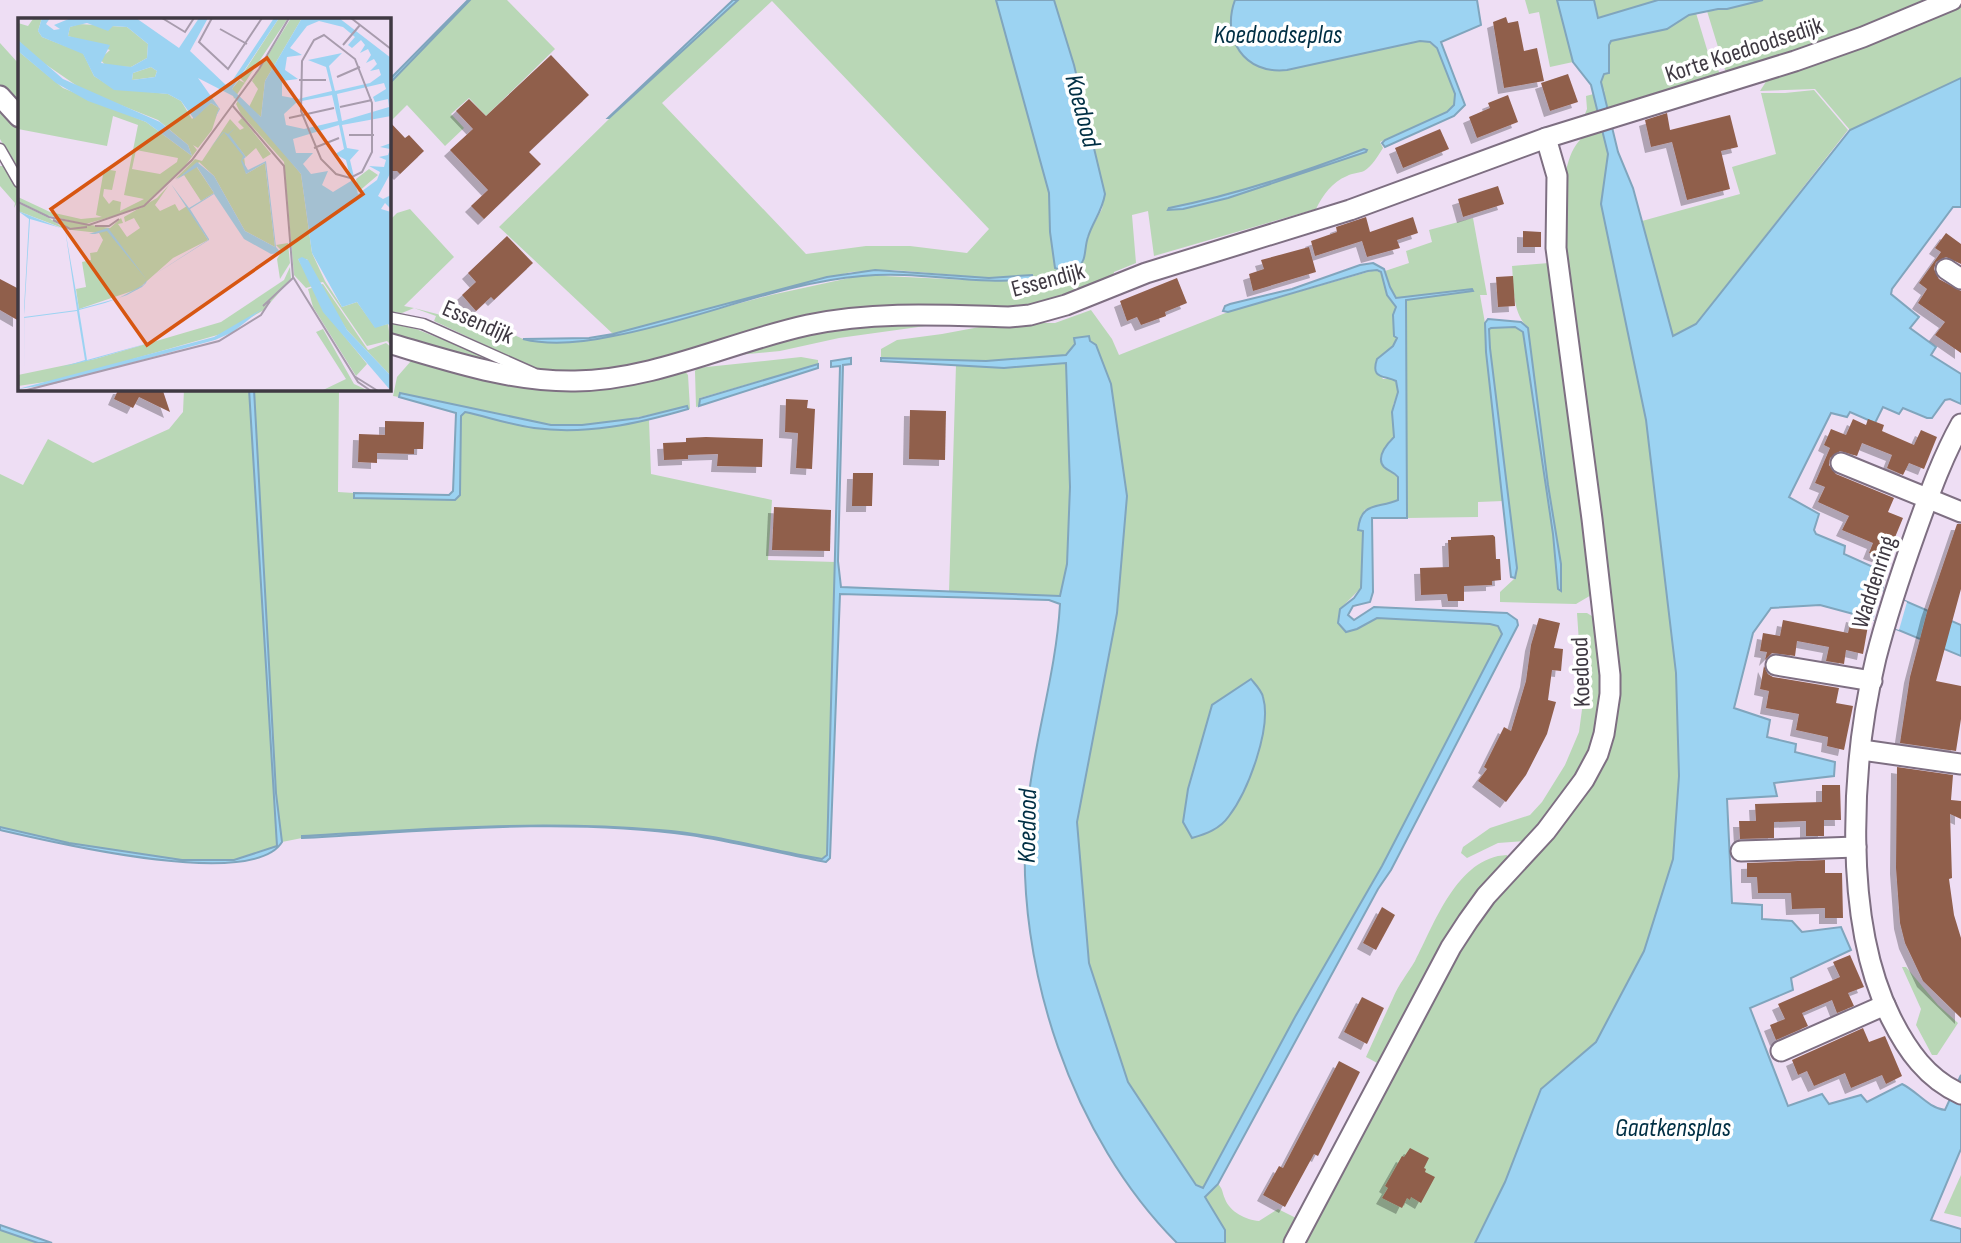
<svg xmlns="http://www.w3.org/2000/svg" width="1961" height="1243" viewBox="0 0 1961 1243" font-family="'Sofia Sans Condensed',sans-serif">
<defs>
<filter id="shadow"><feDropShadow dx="-6" dy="6" stdDeviation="0" flood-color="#0004"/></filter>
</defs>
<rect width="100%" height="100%" fill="#eedef4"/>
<!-- green -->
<g fill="#b9d7b6" fill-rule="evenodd">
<path d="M 470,0 L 507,0 L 555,49 L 486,116 L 469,98 L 451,114 L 464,128 L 445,146 L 407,105 L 389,123 L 389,84 Z"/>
<path d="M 738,0 L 996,0 L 1049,193 L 1050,232 L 1055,268 L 1069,281 L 1080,279 L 1088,235 L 1102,209 L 1105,194 L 1074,65 L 1054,0 L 1235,0 C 1221,38 1245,75 1287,70 L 1373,50 L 1425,40 L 1437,48 L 1455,94 L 1456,102 L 1450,111 L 1380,142 L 1383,148 C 1378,156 1372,166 1364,171 C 1359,173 1352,173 1347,176 C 1332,182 1323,195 1316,209 L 1154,256 L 1148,211 L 1132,215 L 1136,263 L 1114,272 L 1112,280 L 1087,290 L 1016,309 L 931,307 L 627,369 L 549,375 L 434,321 L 436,316 L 414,308 L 402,313 L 389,312 L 389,221 L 397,213 L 410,209 L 454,257 L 404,306 L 414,308 L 510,333 L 523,339 L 575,341 L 624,334 L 771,295 L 863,275 L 989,281 L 1033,279 L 1032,275 L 989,278 L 894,270 L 851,272 L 613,334 L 499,227 L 609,119 ZM 772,1 L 989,229 L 967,253 L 910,246 L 866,246 L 806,254 L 662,103 Z"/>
<path d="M 1525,0 L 1557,0 L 1573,62 L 1550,67 L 1539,12 L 1529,14 Z"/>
<path d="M 1594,0 L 1658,0 L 1598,18 Z"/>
<path d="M 1763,0 L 1934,0 L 1833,40 L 1726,73 L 1707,11 L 1727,9 Z"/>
<path d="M 1961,5 L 1961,78 L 1850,130 L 1815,89 L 1760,91 L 1769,77 L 1922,22 Z"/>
<path d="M 1696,13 L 1709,56 L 1715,61 L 1720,75 L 1555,127 L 1554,125 L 1585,114 L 1587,109 L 1586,96 L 1605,91 L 1603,90 L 1601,82 L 1604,74 L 1609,73 L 1609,45 L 1611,41 L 1667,29 L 1689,15 Z"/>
<path d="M 0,43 L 19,64 L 19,108 L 0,86 Z"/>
<path d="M 1814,90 L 1848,130 L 1696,324 L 1672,336 L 1642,221 L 1740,194 L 1732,167 L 1776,154 L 1761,93 L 1785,93 Z"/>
<path d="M 0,105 L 19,127 L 19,172 L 0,139 Z"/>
<path d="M 1612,124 L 1613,132 L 1603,135 L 1608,154 L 1601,204 L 1646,420 L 1676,673 L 1679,776 L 1673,859 L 1644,951 L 1596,1042 L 1541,1090 L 1505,1182 L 1475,1243 L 1303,1243 L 1455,953 L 1607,748 L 1563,261 C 1564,228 1556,161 1582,138 C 1590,130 1602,128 1612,124 Z"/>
<path d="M 0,166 L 6,166 C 14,180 24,193 14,208 L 15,203 L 0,186 Z"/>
<path d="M 1473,218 L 1487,295 L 1480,295 L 1485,323 L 1486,352 L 1503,501 L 1478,502 L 1478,517 L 1407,518 L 1406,300 L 1473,291 L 1397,298 L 1393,295 L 1385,271 L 1409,263 L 1406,251 L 1432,242 L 1429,230 Z"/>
<path d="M 1549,263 L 1593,594 L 1576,604 L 1500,602 L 1500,592 L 1514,579 L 1517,568 L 1490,348 L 1489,329 L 1491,328 L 1515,327 L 1523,332 L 1553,534 L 1558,589 L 1560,591 L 1562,589 L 1561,564 L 1548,485 L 1528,328 C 1512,312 1514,288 1512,266 Z"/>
<path d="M 1375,270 L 1381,273 L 1387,295 L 1396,307 L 1393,315 L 1394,336 L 1397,338 L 1397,341 L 1376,364 L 1376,369 L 1383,379 L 1393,379 L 1398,385 L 1398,392 L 1393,405 L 1394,437 L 1389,441 L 1383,467 L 1398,477 L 1398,500 L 1364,510 L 1361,588 L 1340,609 L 1357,629 L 1377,618 L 1490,624 L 1498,626 L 1502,634 L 1382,866 L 1295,1017 L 1203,1188 L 1196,1185 L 1128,1082 L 1089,963 L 1077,822 L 1117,613 L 1127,496 L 1111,384 L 1096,345 L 1090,341 L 1088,336 L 1074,338 L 1075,344 L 1066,355 L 986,361 L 881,358 L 881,349 L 897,340 L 942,334 L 1001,323 L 1055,323 L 1091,310 L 1112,339 L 1119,355 L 1228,312 Z"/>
<path d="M 389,323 L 416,329 L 522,371 L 389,336 Z"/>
<path d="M 947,323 L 839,338 L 780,351 L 707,358 L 830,326 Z"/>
<path d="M 801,357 L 818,360 L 818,364 L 700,398 L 699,406 L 696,407 L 695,371 L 697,368 Z"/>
<path d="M 411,361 L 492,379 L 683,369 L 688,375 L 690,409 L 688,409 L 687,406 C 636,419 584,430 532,422 L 401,394 L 399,397 L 393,396 L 397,377 Z"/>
<path d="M 1066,363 C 1068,440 1077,520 1061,596 L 949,592 L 956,365 L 1004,368 Z"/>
<path d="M 184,389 L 249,389 L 277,846 L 234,860 L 182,860 L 69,843 L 0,827 L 0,474 L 23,485 L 48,439 L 93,463 L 169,429 L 183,412 Z"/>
<path d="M 254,389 L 339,389 L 338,492 L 354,493 L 354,497 L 460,495 L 461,416 L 465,412 L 531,428 L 572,431 L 649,420 L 651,474 L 772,500 L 768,560 L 836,562 L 827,855 L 822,859 L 690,834 L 610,827 L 533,825 L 302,836 L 302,838 L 282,842 L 276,793 Z"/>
<path d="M 1577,613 L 1587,613 L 1595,618 C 1599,647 1603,676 1600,705 C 1596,759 1559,801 1525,841 L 1498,843 L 1467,858 L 1461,853 L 1463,847 L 1490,828 L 1530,815 L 1542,802 L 1565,765 L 1579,732 L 1583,702 Z"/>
<path d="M 1507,855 L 1508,859 L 1381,1065 L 1366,1057 C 1375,1037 1384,1017 1393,998 C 1398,985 1408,973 1415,961 C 1434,925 1457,857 1507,855 Z"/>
<path d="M 1902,967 L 1906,967 L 1938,1005 L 1958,1023 L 1937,1055 L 1932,1055 L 1916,1025 L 1921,1009 Z"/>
<path d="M 1961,1175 L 1961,1217 L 1944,1213 Z"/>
<path d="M 1218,1184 C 1223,1189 1222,1192 1225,1199 C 1230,1212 1246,1220 1259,1221 L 1278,1209 L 1298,1219 L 1285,1243 L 1225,1243 L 1205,1198 Z"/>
<path d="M 0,1230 L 38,1243 L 0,1243 Z"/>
</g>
<!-- water -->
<g fill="#9cd3f2" stroke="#80a5bd" stroke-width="2">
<path d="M 468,0 L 470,0 L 389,84 L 389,80 Z"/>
<path d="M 733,0 L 738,0 L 609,118 L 608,118 Z"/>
<path d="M 996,0 L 1054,0 L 1074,65 L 1105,194 C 1102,212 1093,221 1088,237 C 1084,248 1087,260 1078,268 L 1080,279 L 1069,281 L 1063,271 L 1055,268 L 1050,232 L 1049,193 Z"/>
<path d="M 1235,0 L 1477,0 L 1481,25 L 1441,42 L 1465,105 L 1454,116 L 1385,147 L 1382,143 L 1385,140 L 1447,112 L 1454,105 L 1455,94 L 1437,48 L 1430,42 L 1420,41 L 1287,70 C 1244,75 1221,38 1235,0 Z"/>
<path d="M 1557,0 L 1594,0 L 1598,18 L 1658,0 L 1763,0 L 1727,9 L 1718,9 L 1689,15 L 1667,29 L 1611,41 L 1609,45 L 1609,73 L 1604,74 L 1601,82 L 1603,90 L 1618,152 L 1633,188 L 1673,336 L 1696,324 L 1850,130 L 1961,78 L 1961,207 L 1953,207 L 1892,289 L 1891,294 L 1919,317 L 1910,328 L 1936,347 L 1931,355 L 1961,374 L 1961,404 L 1950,399 L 1945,400 L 1932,418 L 1927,418 L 1903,408 L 1899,414 L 1883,407 L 1875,423 L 1850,412 L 1847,417 L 1831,413 L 1789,497 L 1819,514 L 1814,530 L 1816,534 L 1845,546 L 1844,554 L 1882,571 L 1885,577 L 1882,591 L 1961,625 L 1961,656 L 1872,619 L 1820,605 L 1771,608 L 1753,633 L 1734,708 L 1770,720 L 1767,737 L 1796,744 L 1795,752 L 1835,762 L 1834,776 L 1774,783 L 1777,796 L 1727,799 L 1732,903 L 1762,905 L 1762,919 L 1792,921 L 1802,932 L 1841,927 L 1851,950 L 1791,978 L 1793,990 L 1750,1008 L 1788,1106 L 1822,1094 L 1829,1104 L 1861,1095 L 1867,1102 L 1902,1084 C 1917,1091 1928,1108 1945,1110 L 1961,1075 L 1961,1149 L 1931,1220 L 1961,1229 L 1961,1243 L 1475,1243 L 1505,1182 L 1541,1089 L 1596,1042 L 1644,951 L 1673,859 L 1679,776 L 1676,673 L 1646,420 L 1601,204 L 1608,154 L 1591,85 L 1573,62 Z"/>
<path d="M 1364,149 L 1367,150 L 1366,152 L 1228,198 L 1183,209 L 1168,210 L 1169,208 C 1235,195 1301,173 1364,149 Z"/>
<path d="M 1373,263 L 1384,269 L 1390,287 L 1396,298 L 1472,289 L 1473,291 L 1406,300 L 1407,518 L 1372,518 L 1373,592 L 1370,602 L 1353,606 L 1348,615 L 1354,620 L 1374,607 L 1507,613 L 1517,620 L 1518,625 L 1391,870 L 1378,889 L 1218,1184 L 1205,1197 L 1225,1230 L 1225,1243 L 1177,1243 C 1072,1138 1015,967 1026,819 C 1032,746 1056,676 1060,604 L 1049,600 L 840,594 L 830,858 L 826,862 C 781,853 735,842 690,835 C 562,817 430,831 302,838 L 302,836 C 421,829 540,820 659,830 C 714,834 768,850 822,859 L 827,855 L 840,366 L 831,367 L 831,361 L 851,358 L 851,364 L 843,365 L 838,561 L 841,587 L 1060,596 L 1067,564 L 1070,487 L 1066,363 L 1004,368 L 881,361 L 881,358 L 986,361 L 1066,355 L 1075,344 L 1074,338 L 1089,336 L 1090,341 L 1096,345 L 1111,384 L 1127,496 L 1117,613 L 1077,822 L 1089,963 L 1128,1082 L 1196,1185 L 1203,1188 L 1295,1017 L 1382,866 L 1502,634 L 1498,626 L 1490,624 L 1377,618 L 1357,629 L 1346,632 L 1338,623 L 1340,609 L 1354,598 L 1361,588 L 1363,531 L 1358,530 C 1361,501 1377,509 1398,500 L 1398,477 C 1394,472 1388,471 1384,467 C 1375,457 1387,444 1394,437 L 1392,412 L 1398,392 L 1396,381 C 1385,375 1370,380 1377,359 L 1393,346 L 1397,338 L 1394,336 L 1393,315 L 1396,307 L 1387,295 L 1381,272 L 1377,270 L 1368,271 L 1228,312 L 1223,311 L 1225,306 L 1230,304 L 1292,289 L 1360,265 Z"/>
<path d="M 875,270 L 989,278 L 1032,275 L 1033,279 C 976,286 919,270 862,276 C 778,283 696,321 613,336 C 585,342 551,346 523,339 L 589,338 L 613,334 L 827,277 Z"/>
<path d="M 1488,319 L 1521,322 L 1528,328 L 1548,485 L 1561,564 L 1561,591 L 1558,589 L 1553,534 L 1523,332 L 1515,327 L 1491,328 L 1489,329 L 1490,348 L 1517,568 L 1515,578 L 1511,577 L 1486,352 L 1485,323 Z"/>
<path d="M 818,364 L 818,368 L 699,406 L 700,399 Z"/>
<path d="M 249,389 L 254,389 L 276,793 L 282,842 C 252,891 48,841 0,830 L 0,827 L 69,843 L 182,860 L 234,860 L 277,846 Z"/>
<path d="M 400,393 L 551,425 L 582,425 L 639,418 L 687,406 L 688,409 C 637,424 586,435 534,428 C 511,425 488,417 465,412 L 461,416 L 460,495 L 455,500 L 354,498 L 354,493 L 449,495 L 453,491 L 456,413 L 399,397 Z"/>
<path d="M 1251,679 C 1255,684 1262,691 1263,697 C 1272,728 1248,791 1229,816 C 1220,829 1206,834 1192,838 L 1183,822 L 1188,789 L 1212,705 Z"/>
<path d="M 0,1225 L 52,1243 L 38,1243 L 0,1230 Z"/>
</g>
<!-- pier -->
<path fill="#eedef4" d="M 1882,591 L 1907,602 L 1899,630 L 1873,620 Z"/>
<!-- building -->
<g fill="#905f4c" filter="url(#shadow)">
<path d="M 1506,17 L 1508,23 L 1518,21 L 1524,51 L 1537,48 L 1544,81 L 1504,88 L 1493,22 Z"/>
<path d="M 551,55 L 589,95 L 529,152 L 541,164 L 484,219 L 471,206 L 488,190 L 450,150 L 473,129 L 456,111 L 469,99 L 486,116 Z"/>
<path d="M 1568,74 L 1578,102 L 1550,111 L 1541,83 Z"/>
<path d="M 1508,95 L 1518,122 L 1477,138 L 1469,117 L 1490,108 L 1488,103 Z"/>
<path d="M 1667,113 L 1670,130 L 1730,115 L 1738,147 L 1721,151 L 1730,189 L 1687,200 L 1672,142 L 1651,147 L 1645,120 Z"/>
<path d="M 388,120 L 405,138 L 409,135 L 424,151 L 400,174 L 397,171 L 388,171 Z"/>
<path d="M 1440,129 L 1449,149 L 1403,168 L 1395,148 Z"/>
<path d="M 1498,186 L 1504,204 L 1463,217 L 1458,199 Z"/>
<path d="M 1366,217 L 1370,232 L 1413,217 L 1418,233 L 1397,240 L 1400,248 L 1367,257 L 1362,241 L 1315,256 L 1311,241 L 1337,232 L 1336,227 Z"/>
<path d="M 1523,231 L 1541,232 L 1541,247 L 1523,247 Z"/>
<path d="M 1946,233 L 1961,244 L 1961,264 L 1946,257 L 1936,262 L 1934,269 L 1939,279 L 1961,291 L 1961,353 L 1935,335 L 1945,322 L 1918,303 L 1927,289 L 1919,283 L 1941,252 L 1935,248 Z"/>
<path d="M 507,236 L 533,263 L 494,300 L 491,297 L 476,311 L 462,295 L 476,282 L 468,273 Z"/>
<path d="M 1309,247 L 1316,272 L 1253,291 L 1249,274 L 1264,269 L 1261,260 Z"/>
<path d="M 1513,276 L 1515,306 L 1498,307 L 1496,277 Z"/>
<path d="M 1177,278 L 1187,303 L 1165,312 L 1166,316 L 1141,325 L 1137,317 L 1127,321 L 1120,301 Z"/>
<path d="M 0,279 L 19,289 L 19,321 L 0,310 Z"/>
<path d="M 119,388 L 162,388 L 170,412 L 139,397 L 133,408 L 114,399 Z"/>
<path d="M 786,399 L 808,400 L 807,408 L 815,409 L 812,469 L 796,468 L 798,433 L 785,432 Z"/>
<path d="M 910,410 L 946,411 L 945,460 L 909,459 Z"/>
<path d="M 1853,419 L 1866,425 L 1868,419 L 1884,425 L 1882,431 L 1914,445 L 1921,430 L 1937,437 L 1924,469 L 1909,463 L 1903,475 L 1887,468 L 1892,455 L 1862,443 L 1857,456 L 1840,451 L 1830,458 L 1829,465 L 1836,474 L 1894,498 L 1888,512 L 1903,518 L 1886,559 L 1869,553 L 1873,543 L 1842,530 L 1849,516 L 1818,502 L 1825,487 L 1815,483 L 1830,448 L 1824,445 L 1831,429 L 1846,435 Z"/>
<path d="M 385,421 L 424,422 L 423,449 L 414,449 L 414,454 L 377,453 L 377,463 L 358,462 L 359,434 L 385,435 Z"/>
<path d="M 706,437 L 763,439 L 762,467 L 717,466 L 718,454 L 688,455 L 688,459 L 664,460 L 663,443 L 686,442 L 686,438 Z"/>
<path d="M 853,473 L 873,473 L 872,506 L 852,506 Z"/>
<path d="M 774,507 L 831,510 L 830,551 L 772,550 Z"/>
<path d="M 1957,524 L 1961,524 L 1961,589 L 1936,681 L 1961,686 L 1961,719 L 1956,751 L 1900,743 L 1910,677 L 1927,612 Z"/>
<path d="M 1493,535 L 1495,537 L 1496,559 L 1500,559 L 1501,580 L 1492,581 L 1492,585 L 1464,586 L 1464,601 L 1448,601 L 1447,594 L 1421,595 L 1420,568 L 1449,567 L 1448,540 L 1451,540 L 1451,537 Z"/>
<path d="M 1852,616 L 1869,620 L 1863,654 L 1846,650 L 1844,664 L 1826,661 L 1829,647 L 1797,641 L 1795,656 L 1772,653 L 1765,660 L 1767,652 L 1760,651 L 1763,633 L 1780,636 L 1783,620 L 1848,633 Z"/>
<path d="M 1539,618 L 1560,623 L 1554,648 L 1563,649 L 1561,671 L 1552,670 L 1548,700 L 1556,702 L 1547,734 L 1526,775 L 1506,802 L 1478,781 L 1487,769 L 1484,767 L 1504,727 L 1511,731 L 1526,681 L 1531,645 Z"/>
<path d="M 1764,666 L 1768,674 L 1773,677 L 1839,688 L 1836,703 L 1853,706 L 1844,750 L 1827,746 L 1828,737 L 1796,730 L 1799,714 L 1766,708 L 1769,691 L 1760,689 Z"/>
<path d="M 1897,767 L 1953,775 L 1951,800 L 1961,801 L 1961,819 L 1950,814 L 1952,878 L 1949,879 L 1954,915 L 1961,938 L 1961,1018 L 1923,981 L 1905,943 L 1900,923 L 1896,868 Z"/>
<path d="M 1822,785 L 1840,785 L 1841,820 L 1824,820 L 1824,836 L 1806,836 L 1806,821 L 1774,822 L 1774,838 L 1740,839 L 1739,821 L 1756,821 L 1755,804 L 1822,802 Z"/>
<path d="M 1825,860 L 1825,873 L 1842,873 L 1843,918 L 1825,918 L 1825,908 L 1792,909 L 1791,893 L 1758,893 L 1757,877 L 1747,877 L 1747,863 Z"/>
<path d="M 1382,907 L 1395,915 L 1376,950 L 1363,943 Z"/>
<path d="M 1850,955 L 1864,987 L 1848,993 L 1854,1006 L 1837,1013 L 1832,1000 L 1802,1013 L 1808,1026 L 1776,1040 L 1770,1025 L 1785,1019 L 1778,1004 L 1840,977 L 1833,962 Z"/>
<path d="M 1362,997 L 1384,1008 L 1367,1044 L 1344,1032 Z"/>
<path d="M 1863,1028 L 1869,1042 L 1885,1036 L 1902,1076 L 1886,1084 L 1882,1075 L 1851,1088 L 1845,1073 L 1814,1086 L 1807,1071 L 1798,1075 L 1792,1060 Z"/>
<path d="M 1339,1061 L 1360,1072 L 1318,1156 L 1314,1154 L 1285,1207 L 1263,1195 L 1279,1166 L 1283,1168 Z"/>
<path d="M 1410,1148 L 1429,1158 L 1424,1168 L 1426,1169 L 1425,1172 L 1435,1177 L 1421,1203 L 1411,1197 L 1410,1200 L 1407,1198 L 1402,1208 L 1382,1198 L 1388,1188 L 1385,1186 L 1402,1156 L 1404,1157 Z"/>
</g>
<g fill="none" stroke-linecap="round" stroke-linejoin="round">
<defs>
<g id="service">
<path d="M 0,149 L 19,182"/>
<path d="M 388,317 L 423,324 L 533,373"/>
</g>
<g id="minor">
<path d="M 0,96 L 19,117"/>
<path d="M 1946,269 L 1961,279"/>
<path d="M 388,343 C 450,361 511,382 575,381 C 655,380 730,342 808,325 C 875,311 941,315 1009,317 L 1030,315 L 1066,305 L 1146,273 L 1350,210 L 1546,138 L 1795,61 L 1863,37 L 1952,0"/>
<path d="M 1961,424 C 1942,458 1929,495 1916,531 C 1901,573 1887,615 1876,658 C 1851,762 1842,920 1891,1018 C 1907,1050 1927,1079 1961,1094"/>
<path d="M 1841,463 L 1961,512"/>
<path d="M 1776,665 L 1872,681"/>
<path d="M 1862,750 L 1961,764"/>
<path d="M 1741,851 L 1856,847"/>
<path d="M 1781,1051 L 1885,1005"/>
<path d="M 1294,1243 L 1451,947 L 1468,921 L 1486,896 L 1546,831 L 1584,780 L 1598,754 L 1604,734 L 1610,694 L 1610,675 L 1592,519 L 1556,248 L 1557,176 L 1546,138"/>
</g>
</defs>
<!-- service casing -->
<use href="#service" stroke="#7e6f82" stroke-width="13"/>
<!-- minor casing -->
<use href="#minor" stroke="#7e6f82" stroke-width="23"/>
<!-- service -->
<use href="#service" stroke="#fff" stroke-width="10"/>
<!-- minor -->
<use href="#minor" stroke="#fff" stroke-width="19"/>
</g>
<g text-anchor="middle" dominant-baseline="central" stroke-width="7" stroke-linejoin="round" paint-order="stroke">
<!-- street labels -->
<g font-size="24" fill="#3f3942" stroke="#fff">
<text transform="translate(1744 50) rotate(-18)">Korte Koedoodsedijk</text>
<text transform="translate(1048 280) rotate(-15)">Essendijk</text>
<text transform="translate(478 322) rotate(24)">Essendijk</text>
<text transform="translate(1874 582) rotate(-72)">Waddenring</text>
<text transform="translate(1581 672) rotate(-92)">Koedood</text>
</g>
<!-- water labels -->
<g font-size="26" font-style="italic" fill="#002f44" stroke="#fff">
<text x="1278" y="35">Koedoodseplas</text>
<text transform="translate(1082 111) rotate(75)">Koedood</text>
<text transform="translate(1028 826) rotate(-89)">Koedood</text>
<text x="1673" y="1128">Gaatkensplas</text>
</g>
</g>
<!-- overview -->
<g transform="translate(18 18)">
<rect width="373" height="373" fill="#eedef4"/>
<path d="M 24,0 L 20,13 L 24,19 L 65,35 L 76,58 L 95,70 L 150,76 L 163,83 L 174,101 L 193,85 L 201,90 L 194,112 L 180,130 L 175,127 L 179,132 L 167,148 L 123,190 L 68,206 L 28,197 L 0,183 L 0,179 L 32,194 L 63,201 L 84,199 L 78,197 L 86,151 L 98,153 L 94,172 L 86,171 L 85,178 L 91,186 L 95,182 L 103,184 L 102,193 L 126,181 L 106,177 L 120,107 L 95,98 L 89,128 L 0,111 L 0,33 L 45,70 L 128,104 L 174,138 L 170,127 L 140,102 L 65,72 L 14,37 L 0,22 L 0,5 L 10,8 L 15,1 ZM 118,132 L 160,140 L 159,144 L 142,156 L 114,151 ZM 261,0 L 270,0 L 216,81 L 214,71 L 221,62 L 227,65 L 222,60 ZM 273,0 L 284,0 L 247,63 L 243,99 L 231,89 L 240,71 L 234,63 ZM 61,6 L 109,9 L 130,26 L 129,40 L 113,49 L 88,48 L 82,41 L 92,32 L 50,18 L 52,9 ZM 133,49 L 139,53 L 137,59 L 114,62 L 115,55 ZM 221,81 L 283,156 L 294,235 L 307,263 L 324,289 L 339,284 L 357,309 L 370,306 L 373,327 L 369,323 L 349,328 L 305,264 L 300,265 L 289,241 L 280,241 L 295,268 L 288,270 L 276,257 L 266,144 L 223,96 L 218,86 ZM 224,100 L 253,136 L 245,141 L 238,130 L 228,139 L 210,116 L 226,138 L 228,156 L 247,145 L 257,229 L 227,213 L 196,158 L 181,144 L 178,148 L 196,175 L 183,183 L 166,157 L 157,161 L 177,141 L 184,143 L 212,101 L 222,112 L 226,110 L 220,104 ZM 351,151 L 360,157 L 340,174 L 338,161 ZM 151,167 L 137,187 L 142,193 L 157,186 L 161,193 L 169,188 L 190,222 L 155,240 L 120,271 L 61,291 L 58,271 L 68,269 L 64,244 L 73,242 L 72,235 L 79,234 L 85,222 L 81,215 L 54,212 L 34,201 L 92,210 L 103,200 L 105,205 L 100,206 L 109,219 L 122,210 L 116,200 L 107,204 L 106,199 L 139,180 ZM 0,185 L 31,200 L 47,211 L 0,193 ZM 270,225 L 272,245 L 262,261 L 259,241 L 264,233 L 258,227 ZM 272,249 L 273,261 L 246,292 L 203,316 L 41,362 L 0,368 L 0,357 L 77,341 L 203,304 L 266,262 ZM 305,266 L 350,332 L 368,325 L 373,329 L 373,358 L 329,312 L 300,267 ZM 296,269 L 305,292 L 349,346 L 338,358 L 295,289 L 290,271 ZM 305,311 L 336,366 L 351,373 L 303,373 L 328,361 L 298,314 Z" fill="#b9d7b6" fill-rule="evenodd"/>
<path d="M 24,0 L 32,0 L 28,6 L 36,12 L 42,11 L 36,7 L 53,0 L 118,0 L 161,30 L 181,0 L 190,0 L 172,33 L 210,69 L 256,0 L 261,0 L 214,71 L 243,99 L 247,63 L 284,0 L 321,0 L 373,40 L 373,98 L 324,107 L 329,130 L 341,132 L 332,142 L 340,176 L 359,162 L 362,154 L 351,148 L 366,149 L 368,142 L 361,139 L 370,137 L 372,131 L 362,129 L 373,125 L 373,154 L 360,178 L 365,181 L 373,177 L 373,191 L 367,185 L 363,191 L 373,194 L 373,309 L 370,306 L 357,310 L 339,284 L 324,289 L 294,235 L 283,156 L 215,78 L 180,60 L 202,91 L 197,100 L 201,90 L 193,85 L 176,101 L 163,83 L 150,76 L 96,72 L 76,58 L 65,36 L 24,19 L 20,13 ZM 301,3 L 325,9 L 337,19 L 330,27 L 334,30 L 343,22 L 347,27 L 342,35 L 350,31 L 353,37 L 348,45 L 356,41 L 359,46 L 352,53 L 361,51 L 363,57 L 352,65 L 317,73 L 311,48 L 324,35 L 290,42 L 308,49 L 314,73 L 280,81 L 264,78 L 264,63 L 280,61 L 267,52 L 269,39 L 284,37 L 272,30 L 289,8 ZM 69,5 L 90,13 L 95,8 L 109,9 L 130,26 L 129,40 L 113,49 L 83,45 L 92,27 L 50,18 L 52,9 ZM 133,49 L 139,53 L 137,59 L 114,62 L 115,55 ZM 366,65 L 368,71 L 355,79 L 357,84 L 370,81 L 371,89 L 324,103 L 319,76 ZM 314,77 L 320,103 L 286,111 L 268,107 L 266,96 L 279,84 ZM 321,107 L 326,131 L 317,136 L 328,142 L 333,163 L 315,174 L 304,167 L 310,153 L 293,156 L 285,146 L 295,135 L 278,135 L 275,121 ZM 0,22 L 45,61 L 142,104 L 170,127 L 174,138 L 128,104 L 70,83 L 38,65 L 0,33 ZM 218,109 L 211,116 L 228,139 L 224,142 L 230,152 L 248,143 L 258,229 L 263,235 L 253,236 L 226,221 L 196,176 L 172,191 L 191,221 L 191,222 L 131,260 L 190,222 L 153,166 L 171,190 L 196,175 L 179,149 L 158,162 L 179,144 L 196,158 L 227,213 L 257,229 L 247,145 L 228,156 L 223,143 L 225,138 L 206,114 L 192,130 L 205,114 L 206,114 L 210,116 ZM 0,193 L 43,210 L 12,201 L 6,299 L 59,292 L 47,211 L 61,291 L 101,280 L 125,267 L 129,262 L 89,213 L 77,216 L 71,216 L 90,210 L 129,262 L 128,265 L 124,269 L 109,277 L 87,285 L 61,292 L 69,342 L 138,323 L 77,341 L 44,349 L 67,342 L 59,293 L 6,300 L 7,355 L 6,290 L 11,201 ZM 284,239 L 290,242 L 329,312 L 373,358 L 373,373 L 305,294 L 280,241 ZM 244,291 L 215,314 L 197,322 L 36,366 L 0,371 L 196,319 Z" fill="#9cd3f2" fill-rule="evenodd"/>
<path fill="none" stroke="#a89cad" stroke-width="2" d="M 144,0 L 167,14 L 176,0M 194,0 L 181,24 L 210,51 L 244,0M 333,0 L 373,31M 202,11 L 229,26M 306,17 L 337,41 L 354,85 L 354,134 L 344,154 L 332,160 L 318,156 L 303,141 L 283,93 L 284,43 L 296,22 ZM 325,27 L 342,7M 319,59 L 342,49M 281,62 L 308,62M 214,87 L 266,148 L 275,259 L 340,364 L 353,373M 322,89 L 354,82M 271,100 L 316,90M 331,117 L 356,117M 296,130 L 321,120M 0,184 L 31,199 L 71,207 L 126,188 L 174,142 L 241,51 L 271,0M 35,202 L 52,211 L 69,209M 77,208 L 91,208 L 101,201M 245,288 L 275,260M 336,358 L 360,373M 5,373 L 201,323 L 243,297 L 252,283"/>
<path fill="#d75611" fill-opacity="0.15" stroke="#d75611" stroke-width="3.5" d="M 249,40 L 345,176 L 129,327 L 33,191 Z"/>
<rect width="373" height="373" fill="none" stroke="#3f3942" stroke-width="3.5"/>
</g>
</svg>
